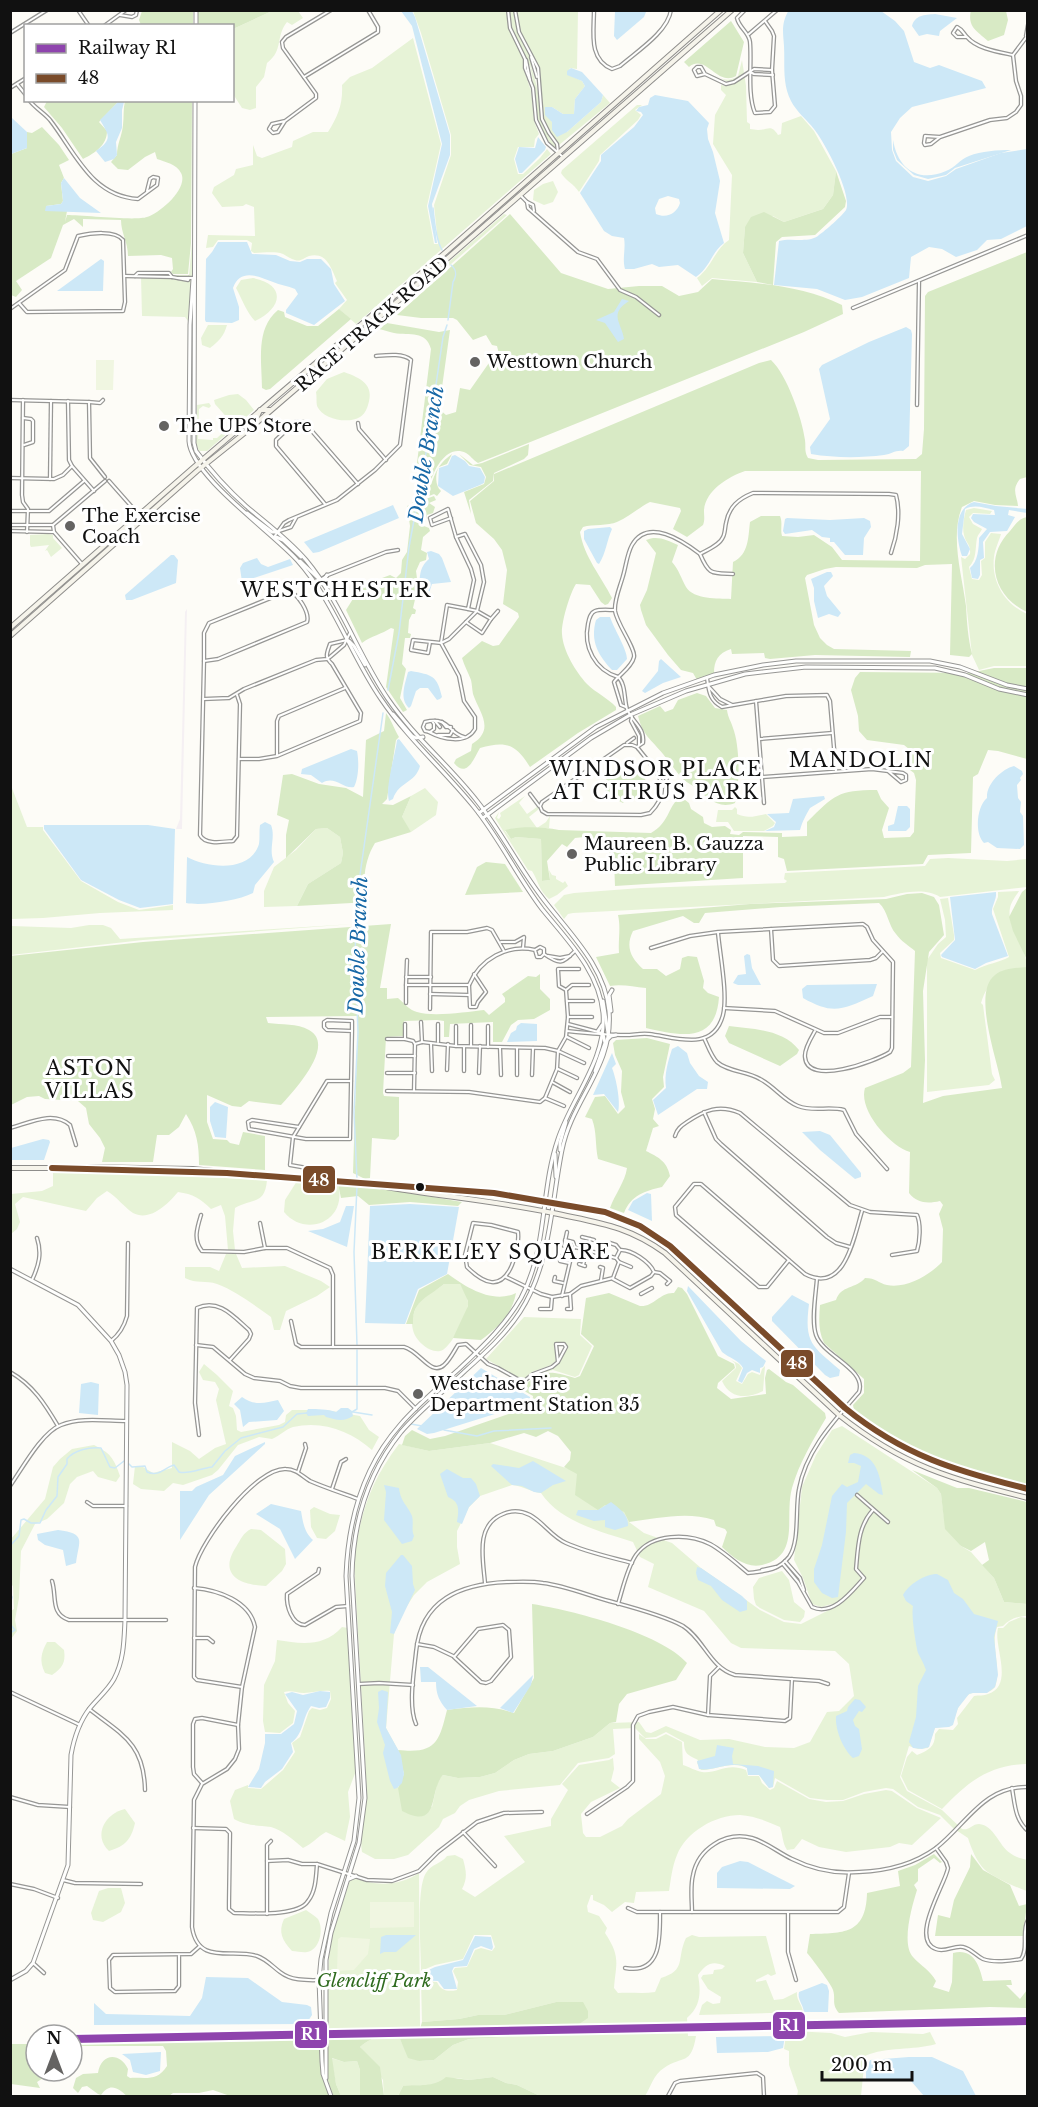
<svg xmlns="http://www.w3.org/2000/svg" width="1038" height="2107" viewBox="0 0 1038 2107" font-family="'Libre Baskerville',serif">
<rect width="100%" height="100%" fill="#fdfcf7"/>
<!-- industrial -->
<path fill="#f5f0f3" d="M 187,609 L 182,829 L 176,829 L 180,819 L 185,612 Z"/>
<!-- green -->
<g fill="#e7f3d7" fill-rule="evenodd">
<path d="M 272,11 L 298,11 L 303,18 L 292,25 L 287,22 C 275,37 284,50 267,63 L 264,77 L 256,87 L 256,108 L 250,110 L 242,108 L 233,94 L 233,29 Z"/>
<path d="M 413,11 L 578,11 L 577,69 L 570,68 L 567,74 L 582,81 L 585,86 L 575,99 L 574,114 L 563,114 L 552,107 L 545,107 L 552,122 L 552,130 L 567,132 L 601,102 L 603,95 L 610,103 L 559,145 L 550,132 L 543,118 L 539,68 L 536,60 L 534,61 L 536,73 L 534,64 L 531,65 C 533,75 537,83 538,93 C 541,119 539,124 556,146 L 556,149 C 531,127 537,95 530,65 L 527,66 L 529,73 L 526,66 L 523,67 L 531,91 L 534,121 L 539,134 L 535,139 L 534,147 L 518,147 L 514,159 L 518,174 L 523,174 L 540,158 L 547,149 L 551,154 L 356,324 L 339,309 L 347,300 L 335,283 L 337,281 C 331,268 327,252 309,256 C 303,258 301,262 295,260 C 291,259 287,256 283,254 C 274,251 264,253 254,253 L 251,251 L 252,243 L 247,240 L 218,240 L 213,247 L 206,248 L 208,235 L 255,236 L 254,207 L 246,204 L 243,206 L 222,207 L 212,193 L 214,187 L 234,175 L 236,169 L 253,165 L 253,145 L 257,156 L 262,158 L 292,147 L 293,141 L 313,132 L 328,132 C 338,116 343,104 342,85 L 350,77 L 372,68 L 413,38 L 441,144 L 427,206 L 434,244 L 438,244 L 434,205 L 451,155 L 451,135 L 421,33 Z"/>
<path d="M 742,60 L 746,86 L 747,122 L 750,124 L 750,129 C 753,129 755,130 758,130 C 768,130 771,124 778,135 L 781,134 L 782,123 L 801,116 L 814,131 L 836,171 L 833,195 L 823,209 L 784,222 L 773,216 L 745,227 L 743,253 L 757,282 L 712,278 L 702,286 L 697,278 C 712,267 715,249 729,240 L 732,175 L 713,144 L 715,115 L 726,95 L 721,90 L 721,85 L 727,86 L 728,82 L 714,75 C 723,80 729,82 738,76 Z"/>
<path d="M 637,105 L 642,105 L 635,110 L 641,115 L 638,120 L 600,155 L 599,161 L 579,192 C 574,184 566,181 561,173 L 562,170 Z"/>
<path d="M 193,124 L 192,276 L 188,321 L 185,317 L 142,316 L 141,277 L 173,279 L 173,275 L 189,275 L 192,243 Z"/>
<path d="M 553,181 L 558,192 L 553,202 L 544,205 L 533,200 L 534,190 L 543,184 Z"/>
<path d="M 504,214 L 507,215 L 394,314 L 391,312 Z"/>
<path d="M 253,278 C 287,285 282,308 255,321 C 247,313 242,299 236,288 L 241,280 Z"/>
<path d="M 208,325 L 227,325 C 224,336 219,341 210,348 L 202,345 L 201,338 Z"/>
<path d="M 344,372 C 361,378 375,385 368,405 C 367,409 364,415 360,417 C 349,424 323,420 317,406 C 316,402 317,396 316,392 L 327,379 Z"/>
<path d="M 238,394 L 246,400 L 254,410 L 207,451 L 199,451 L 196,443 L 197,405 L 209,403 L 211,406 L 209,408 L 203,406 L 199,409 L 198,439 L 213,440 L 213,438 L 217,438 L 228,428 L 227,426 L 231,422 L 215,404 L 214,400 L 229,395 Z"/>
<path d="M 974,508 L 992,511 L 990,514 L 973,513 L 969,517 L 973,524 L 982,529 C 981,532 978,534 977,538 C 975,548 977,559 969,567 L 972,579 L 979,580 L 982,575 L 981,561 L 985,558 L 985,542 L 991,533 L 1001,534 C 999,541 995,549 994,557 C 991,582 1005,604 1027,614 L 1027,666 L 994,666 L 979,670 L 972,655 L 961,557 L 965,559 L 970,554 C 971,544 966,544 964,535 C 962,528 964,517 966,510 Z"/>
<path d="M 48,534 L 53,535 L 53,538 L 62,548 L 51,557 L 47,550 L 45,551 L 49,545 L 31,547 L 30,545 L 30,535 Z"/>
<path d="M 10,783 L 27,827 L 43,827 L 43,830 L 81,881 L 118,902 L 139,910 L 173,905 L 173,910 L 100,913 L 43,918 L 11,919 Z"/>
<path d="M 425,788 L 438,802 L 436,815 L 411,832 L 402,820 L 402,817 L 411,796 Z"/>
<path d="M 525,796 L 519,803 L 527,814 L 537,807 L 539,809 L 529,817 L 537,828 L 546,822 L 550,816 L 549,828 L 515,828 L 505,831 L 511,839 L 516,837 L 541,839 L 542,881 L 550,880 L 549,870 L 552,875 L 556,876 L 556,879 L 563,883 L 565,881 L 568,886 L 557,895 L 549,899 C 539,891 538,880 532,871 L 528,870 L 495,818 L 499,812 L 497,818 L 499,819 L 501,816 L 500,813 Z"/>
<path d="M 735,807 L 737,809 L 737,814 C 748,819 755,816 766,814 L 775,823 L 773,826 L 764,831 L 734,831 L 728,822 L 716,822 L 718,810 L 732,810 Z"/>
<path d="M 327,828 L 340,837 L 343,853 L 341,863 L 308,884 L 297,906 L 264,907 L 264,891 L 274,867 L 296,850 L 316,829 Z"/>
<path d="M 948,858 L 1007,861 L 1027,859 L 1027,887 L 940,897 C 925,887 901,893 884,897 L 573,913 L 568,914 L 564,919 L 554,905 L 564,895 L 574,893 L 641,888 L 785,883 L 787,881 L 784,879 L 785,873 L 925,866 L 930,859 Z"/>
<path d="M 1019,891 C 1016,896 1011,902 1010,908 C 1006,926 1027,947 1027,968 C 1002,978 990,975 981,1003 L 983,1005 L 992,1074 L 995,1080 L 989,1085 L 927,1092 L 927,960 L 938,944 L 946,937 L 945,920 L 940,899 L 948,898 L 954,935 L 954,940 L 940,953 L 941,958 L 975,970 C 986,964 1001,962 1009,957 L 993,909 L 998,897 L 998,892 Z"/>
<path d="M 353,924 L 143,940 L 11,955 L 11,926 L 71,928 L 89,925 L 103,925 L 111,928 L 120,939 Z"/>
<path d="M 53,1170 L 267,1180 C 265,1205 253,1198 235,1208 L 233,1231 L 235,1250 L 228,1250 L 225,1216 L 221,1205 L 211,1209 C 201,1199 193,1194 178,1192 C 168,1204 150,1222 133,1213 C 126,1209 116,1196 107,1191 L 97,1198 L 86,1211 L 23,1197 L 15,1204 L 20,1222 L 17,1229 L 11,1234 L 11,1194 L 42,1191 L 53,1186 Z"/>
<path d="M 297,1181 L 338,1184 C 348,1222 305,1238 284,1212 L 285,1200 Z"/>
<path d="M 226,1254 L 236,1254 L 242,1268 L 285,1266 L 321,1281 L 330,1287 L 317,1296 L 286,1311 L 280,1330 L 274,1330 L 271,1317 C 254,1305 236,1291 217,1284 C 206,1280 196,1284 185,1278 L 185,1267 L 210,1267 L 219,1271 Z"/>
<path d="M 444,1284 L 460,1284 C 463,1290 469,1298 468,1305 C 467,1315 450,1350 440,1351 C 429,1353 415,1340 413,1330 C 410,1320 415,1307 421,1300 C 427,1294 437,1290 444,1284 Z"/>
<path d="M 524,1317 L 581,1319 L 580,1335 L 592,1346 L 579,1375 L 575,1377 L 553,1370 L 533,1376 C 555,1364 554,1371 568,1348 L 564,1342 L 555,1343 L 556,1361 L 551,1365 L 532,1372 L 523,1380 L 486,1359 Z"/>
<path d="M 731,1360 L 739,1364 L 742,1368 L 736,1381 L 742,1384 L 748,1374 L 752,1372 L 760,1375 L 762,1369 L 765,1366 L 763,1391 C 747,1399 730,1399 722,1381 L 736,1368 L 735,1363 Z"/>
<path d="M 204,1364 L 217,1375 L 233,1391 L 229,1406 L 233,1408 L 236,1416 L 237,1430 L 241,1432 L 279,1425 L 285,1422 L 286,1415 L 292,1410 L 326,1410 L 360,1416 L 369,1430 L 379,1437 L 372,1450 C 351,1431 322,1420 293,1427 C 286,1429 279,1436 272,1439 L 259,1437 L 238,1445 L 218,1470 L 212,1475 L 183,1485 L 173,1483 L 164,1491 L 141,1489 L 133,1484 L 135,1466 L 143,1467 L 153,1473 L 172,1468 L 172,1442 L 190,1451 L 199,1459 L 215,1448 L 226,1444 L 216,1400 L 219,1389 L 215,1382 L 203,1380 L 199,1372 Z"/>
<path d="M 842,1426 L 937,1488 L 941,1494 L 944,1517 L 961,1546 L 971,1552 L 994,1578 L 1004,1602 L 1027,1604 L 1027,1616 C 1018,1616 1010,1619 1003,1626 L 997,1627 C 990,1646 1002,1668 995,1687 C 987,1696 982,1690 972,1693 C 959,1697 956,1716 951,1726 L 935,1728 L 928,1748 L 918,1749 L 909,1746 L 900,1777 L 907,1791 L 942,1810 L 962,1829 C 969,1831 972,1824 979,1824 C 994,1825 999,1846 1010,1853 C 1015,1857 1022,1859 1027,1860 L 1027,1891 C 1017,1888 991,1876 984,1869 C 977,1862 971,1848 968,1838 L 953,1828 L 940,1815 L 918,1807 L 893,1789 L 886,1788 L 864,1792 L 843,1800 L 827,1800 L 810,1798 L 775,1778 L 773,1787 L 769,1788 L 759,1775 L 748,1775 L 747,1768 C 733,1760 716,1770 701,1770 L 697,1763 L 698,1760 C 688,1755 684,1754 684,1742 L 666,1732 L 656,1737 L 645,1738 L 635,1728 L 613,1729 L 615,1754 L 609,1758 L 578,1763 L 560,1785 L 499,1791 L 469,1800 L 460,1806 L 455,1813 L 443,1819 L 439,1827 L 408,1855 L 394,1859 L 375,1859 L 362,1852 C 359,1836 366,1811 367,1793 L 354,1561 C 360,1514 370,1482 399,1444 L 429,1451 L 490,1443 L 575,1471 L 624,1512 L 629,1522 L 644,1533 L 672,1543 L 701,1568 L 735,1592 L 760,1610 L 784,1622 L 801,1624 L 833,1608 L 832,1604 L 821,1607 L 812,1604 L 803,1578 L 794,1560 L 802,1487 L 816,1455 L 832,1430 ZM 512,1485 C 523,1486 531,1492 541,1493 C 560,1522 602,1532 633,1542 L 640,1557 L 654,1564 L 648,1587 L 704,1611 L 731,1643 L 741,1648 L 835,1651 L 849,1664 L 854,1696 L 839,1711 L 827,1712 L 810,1742 L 794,1748 L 765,1747 L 729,1739 L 700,1740 L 666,1726 L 651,1733 L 646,1732 L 639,1722 L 610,1723 L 593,1737 L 553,1751 L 529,1754 L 514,1760 L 495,1773 L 480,1777 L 458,1778 L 443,1775 L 438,1780 L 432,1807 L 398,1788 L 398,1750 L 386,1728 L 394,1634 L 400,1617 L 414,1595 L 427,1582 L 460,1564 L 457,1547 L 457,1531 L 469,1507 L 480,1496 Z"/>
<path d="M 94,1445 C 110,1453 114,1458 120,1476 L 116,1482 L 98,1477 L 93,1471 L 77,1477 L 70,1484 L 64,1503 L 47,1519 L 35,1524 L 21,1551 L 19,1598 L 15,1620 L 17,1631 L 11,1639 L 11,1611 L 14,1609 L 13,1586 L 10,1583 L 11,1539 L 45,1499 L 53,1467 L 60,1459 L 72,1449 Z"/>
<path d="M 314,1507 L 330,1514 L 340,1515 L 335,1531 L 326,1539 L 317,1538 L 311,1527 L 310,1510 Z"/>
<path d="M 251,1529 L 261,1530 L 285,1549 L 286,1564 L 282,1571 L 266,1586 C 240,1585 218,1575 236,1547 C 241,1539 243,1533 251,1529 Z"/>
<path d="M 782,1571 L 789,1580 L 794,1602 L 805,1611 L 804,1617 L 800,1622 L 784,1620 L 760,1608 L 756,1605 L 754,1599 L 753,1587 L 759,1578 Z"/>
<path d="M 1021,1617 L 1027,1618 L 1027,1770 L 1026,1764 C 988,1765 967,1783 942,1809 L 908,1790 L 901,1776 L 907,1757 L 912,1751 L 917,1755 C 929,1750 935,1747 935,1734 L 939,1729 L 953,1730 L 958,1724 L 957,1718 L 974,1696 C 979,1695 984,1696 988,1694 C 1015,1685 993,1646 998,1628 L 1003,1628 L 1009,1622 Z"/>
<path d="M 342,1627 L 348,1628 L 357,1768 L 348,1792 L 350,1817 L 345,1841 L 326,1832 C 317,1837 312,1844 303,1848 C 295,1841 282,1830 271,1827 C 257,1825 247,1826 234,1819 L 230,1801 L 235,1790 L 248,1785 L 248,1788 L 261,1789 L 283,1770 L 295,1752 L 292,1743 L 300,1737 L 309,1711 L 312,1708 L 320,1710 L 327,1708 L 331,1699 L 330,1691 C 321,1690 313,1693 304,1693 C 296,1693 292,1690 284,1692 L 288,1703 L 295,1711 L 293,1723 L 280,1733 L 265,1732 L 263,1721 L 264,1685 L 275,1661 L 277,1640 C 302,1644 324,1647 342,1627 Z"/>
<path d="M 47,1642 L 55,1642 L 64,1650 C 66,1663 62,1668 52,1675 L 45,1673 C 39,1661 41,1653 47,1642 Z"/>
<path d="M 639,1734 L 646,1739 L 656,1739 L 666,1734 L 682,1742 L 683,1765 C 689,1767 696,1771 702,1772 C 717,1774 727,1762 746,1770 L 748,1776 L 759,1776 L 762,1783 L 770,1790 L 774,1788 L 777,1781 L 809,1799 L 826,1802 L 843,1801 L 864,1794 L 886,1790 L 892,1791 L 917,1808 L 941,1818 L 912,1845 L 899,1843 L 890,1847 L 846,1852 L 819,1847 L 802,1839 L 794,1849 L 787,1850 C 782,1842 783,1835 780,1827 C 767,1821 754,1816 740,1815 C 715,1815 686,1832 677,1855 C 672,1867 671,1879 669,1891 L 636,1892 L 634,1903 L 625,1902 L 612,1912 L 604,1905 L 593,1900 L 593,1895 L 591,1895 L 587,1906 L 588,1912 L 599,1916 L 607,1928 L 605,1933 C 621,1957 616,1963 614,1988 L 618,1993 C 631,1992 643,1994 655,1992 L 661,1978 C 687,1970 676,1959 686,1938 L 692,1935 L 699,1937 L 766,1936 L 776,1974 L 771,1976 L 768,1974 L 756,1980 L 756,1982 L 766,1980 L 774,2000 L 783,1999 L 797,1992 C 796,2000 802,2004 803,2012 L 699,2015 L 702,2005 L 707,2001 L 713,2004 L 720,2003 L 721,1997 L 708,1989 L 701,1978 L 703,1975 L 713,1974 L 714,1970 L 722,1969 L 725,1966 C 712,1960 706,1964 698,1975 C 701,1992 701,2006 687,2018 L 688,2036 L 696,2036 C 691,2066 683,2055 664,2068 C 653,2075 651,2087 645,2096 L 540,2096 L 517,2085 L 506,2083 L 493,2077 L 469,2080 L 457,2078 L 432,2085 L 403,2086 L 398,2096 L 384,2096 L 383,2080 L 360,2047 C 373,2035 383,2037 400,2039 L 406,2051 L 419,2061 L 434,2060 L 453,2045 L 469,2039 L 508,2037 L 570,2030 L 583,2002 L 556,2002 L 504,2015 L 478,2015 L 459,2019 L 422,2022 L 421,1981 L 437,1982 C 441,1991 448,1992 457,1990 L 458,1982 L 453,1971 L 455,1968 L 467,1967 L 475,1950 L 481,1948 L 492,1951 L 495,1947 L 491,1935 L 474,1935 L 463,1959 L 435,1965 L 421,1971 C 421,1950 416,1888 426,1873 C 431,1864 441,1864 447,1856 L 455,1855 L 463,1859 C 466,1870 468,1878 462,1889 L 475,1897 L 525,1862 L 504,1836 L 551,1826 L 551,1819 L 568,1790 L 562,1784 L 579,1765 L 609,1760 L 613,1758 L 614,1769 L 611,1781 L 620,1788 L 591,1802 L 581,1814 L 583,1833 L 586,1837 L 600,1837 L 622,1826 L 628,1819 L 661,1794 L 665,1776 L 660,1762 L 639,1739 Z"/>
<path d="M 125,1809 L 135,1823 C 131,1840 125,1846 109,1851 C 92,1835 106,1813 125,1809 Z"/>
<path d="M 419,1873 L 420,2028 L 326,2030 L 329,1956 L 333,1933 L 350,1880 C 357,1877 361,1881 368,1882 C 386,1886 404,1883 419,1873 Z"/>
<path d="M 108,1888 L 121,1888 L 125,1903 L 121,1912 L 103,1922 L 93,1920 L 91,1913 L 99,1891 Z"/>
<path d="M 306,1910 C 310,1913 315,1916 318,1919 C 324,1929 320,1950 307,1952 C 303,1953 297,1951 292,1951 C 282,1940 278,1932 284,1919 Z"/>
<path d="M 793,2031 L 831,2033 L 845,2037 L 871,2032 L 923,2034 L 930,2032 L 936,2044 C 912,2051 887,2046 865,2056 L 861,2096 L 797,2096 L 798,2091 L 789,2065 L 789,2051 L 784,2049 L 786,2035 Z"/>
<path d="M 331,2058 L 344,2062 L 357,2061 L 360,2070 L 360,2096 L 341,2096 L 336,2084 Z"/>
</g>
<!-- forest -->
<g fill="#d8eac5">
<path d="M 971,10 L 1006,11 L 1008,20 L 1004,35 L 988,41 C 977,31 967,27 971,10 Z"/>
<path d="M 142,11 L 193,11 L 193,25 L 141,25 L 139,20 Z"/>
<path d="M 198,11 L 198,10 L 272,11 L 233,29 L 232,26 L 198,25 Z"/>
<path d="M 731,21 L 744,42 L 736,76 C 717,87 706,53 689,67 L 684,62 Z"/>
<path d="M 47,101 L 119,101 L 99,122 L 107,131 C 107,145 95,153 83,159 L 62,128 L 44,107 Z"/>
<path d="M 125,101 L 192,101 L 191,243 L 188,274 L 173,274 L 171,272 L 173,269 L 172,258 L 161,255 L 128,256 C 128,242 121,233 121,220 L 83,219 L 83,227 L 74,219 L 63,225 L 51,258 L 16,281 L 22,290 L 16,297 L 11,295 L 11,154 L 27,148 L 27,132 L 32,133 L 42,127 L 59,145 L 69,160 L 59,165 L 64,178 L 61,183 L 63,201 L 61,204 L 46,206 L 46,211 L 67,211 L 65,222 L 67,215 C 82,215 136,221 147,217 C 160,213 189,188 181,173 C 177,164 165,162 157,159 L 155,152 L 145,157 L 128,170 L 118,169 L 111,162 L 117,155 C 117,144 122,136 123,125 C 124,117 123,109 125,101 Z"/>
<path d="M 836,171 L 846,201 L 845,207 L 815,235 L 782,237 L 776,242 L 773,285 L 757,282 L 743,253 L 745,227 L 751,217 L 764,212 L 784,222 L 823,209 L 833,195 Z"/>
<path d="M 510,214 L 561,273 L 608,289 L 639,286 L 662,286 L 679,296 L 698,292 L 712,279 C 755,283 803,285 842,305 L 843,314 L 804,332 L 478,463 C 473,460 470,455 466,453 C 448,444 435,467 431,481 L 420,481 L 417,463 L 431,349 C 426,330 410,336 394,333 C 388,332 385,330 379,329 L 387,323 L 439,332 L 450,330 L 439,409 L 446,415 L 456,412 L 460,388 L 470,390 L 491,360 L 499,354 L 497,346 L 492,345 L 486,335 L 473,340 L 457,320 L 453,318 L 421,318 L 397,315 Z"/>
<path d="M 1027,252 L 1027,477 L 1020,479 C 1011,490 1017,495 1018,506 L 995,505 L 974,501 L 962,507 C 950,537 962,575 966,606 C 967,623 968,638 972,654 L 969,657 L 950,655 L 952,564 L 925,565 L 917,568 L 836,567 L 825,569 L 807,575 L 805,578 L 814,625 L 820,638 L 827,645 L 834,649 L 911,651 L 910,657 L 815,655 L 770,659 L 765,658 L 764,653 L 732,654 L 731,649 C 718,653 714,661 714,673 L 697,680 L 693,673 L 681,670 L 668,655 L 646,625 L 641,610 L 640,605 L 647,590 L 656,553 L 646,540 C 657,535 667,540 678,545 L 672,562 C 679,570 681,578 686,587 C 694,600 718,598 731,599 L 733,562 C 749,554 748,538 750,522 L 761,516 L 780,516 C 783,523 780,529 782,536 L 798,537 L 814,535 L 832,547 L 842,560 L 920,561 L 921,471 L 745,471 C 728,477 706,490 704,510 C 704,516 705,520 703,525 L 687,537 L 673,529 L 681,511 L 680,508 L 650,502 C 638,508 629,517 617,522 C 608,526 593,524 583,527 L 580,532 C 584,557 601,576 612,598 L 608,604 L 605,605 L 601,602 L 590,585 L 576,584 C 570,593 561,623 562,634 C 563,651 576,672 587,684 C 596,693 608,698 616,707 L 616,710 L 578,733 L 530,767 C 516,745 507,740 480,748 C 474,758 467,779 454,763 L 456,759 L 471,751 L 472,744 C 496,729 479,712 473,694 C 472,689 472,684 471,680 C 468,672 464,665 462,658 L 482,641 L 493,646 L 499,645 L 519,617 L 518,613 L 503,604 L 507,570 L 502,550 L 494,539 L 476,523 L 470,501 L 494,481 L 494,474 L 759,363 L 771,360 C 787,375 802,418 805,440 C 806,447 804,451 808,458 L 818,460 L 916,459 L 922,454 L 924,429 L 925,296 L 928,292 Z"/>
<path d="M 339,309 L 351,319 L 270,389 L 266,390 L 262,388 C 262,361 255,329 278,310 L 284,312 L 285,317 L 307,326 L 318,326 Z"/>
<path d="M 529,444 L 528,455 L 524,459 L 494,473 L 493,481 L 469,500 L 471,514 L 464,492 L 484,484 L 486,477 L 481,467 L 470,465 L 459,454 L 473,465 L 482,463 Z"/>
<path d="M 452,454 L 447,464 L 439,467 C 435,473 435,486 441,491 L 437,496 L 434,494 L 412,503 L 419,493 L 420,483 L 432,482 C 437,468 441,462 452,454 Z"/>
<path d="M 434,496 L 436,500 L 429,503 L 435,507 L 433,513 L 427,515 L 424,526 L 429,528 L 430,531 L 423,537 L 421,550 L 427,553 L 426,560 L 420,562 L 416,571 L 418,586 L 415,588 L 417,591 L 413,608 L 416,610 L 415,614 L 412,614 L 409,620 L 408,633 L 411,634 L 410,638 L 405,638 L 402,664 L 406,669 L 400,698 L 407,710 L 403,712 L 386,687 L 394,629 L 391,628 C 382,634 371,636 362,643 L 346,610 L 361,586 L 390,575 L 396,578 L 401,573 L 402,560 L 407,552 L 410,526 L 407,506 Z"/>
<path d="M 1027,517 L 1028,517 L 1027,612 C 994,597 983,558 1010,531 C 1016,524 1018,519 1027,517 Z"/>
<path d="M 994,668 L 1027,668 L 1027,759 L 998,751 L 988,750 L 978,774 L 973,777 L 971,853 L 928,855 L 923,864 L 787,871 L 784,859 L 778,857 L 778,837 L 743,836 L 743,878 L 615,886 L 614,860 L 610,856 L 608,845 L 594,846 L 584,837 L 575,838 L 567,847 L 562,844 L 547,861 L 550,880 L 542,881 L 541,839 L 516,837 L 511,839 L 505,830 C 522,826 543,827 559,830 L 651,833 C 669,823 667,809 680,796 L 689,803 L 691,809 L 703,817 L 704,823 L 712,827 L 725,826 L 731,830 L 730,834 L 739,835 L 743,832 L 782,833 L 782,837 L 807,836 L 807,822 C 835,795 837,790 877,790 L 881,799 L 889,808 L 882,830 L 884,838 L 910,837 L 914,832 L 916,780 L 914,773 L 906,767 L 909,749 L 904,745 L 867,740 L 859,731 L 858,716 L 851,690 L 855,678 L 860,672 L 969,673 Z"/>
<path d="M 697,693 L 706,696 L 715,708 L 727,710 C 728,718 731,721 733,728 C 740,746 740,784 735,803 C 718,810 707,797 695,787 C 690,784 684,781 680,776 C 674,769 669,761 663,754 C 651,739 643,736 638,716 L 660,706 L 665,712 L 673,709 L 678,700 Z"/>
<path d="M 386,713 C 392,721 394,729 399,737 L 396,740 L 387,799 L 382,804 L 393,805 L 411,796 L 402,817 L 411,832 L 375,843 C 365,859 360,885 370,902 L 297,906 L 308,884 L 341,863 L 343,853 L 340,837 L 327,828 L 316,829 L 286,858 L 286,835 L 289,820 L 277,815 L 283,775 L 292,774 L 319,784 L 346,788 L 363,797 L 366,740 L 384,731 Z"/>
<path d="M 623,765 L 636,767 L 644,773 L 647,789 L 637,798 L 625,800 L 623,803 L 611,797 L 606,799 L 603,798 L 607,793 L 603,787 C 604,778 612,777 615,769 L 620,768 Z"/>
<path d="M 486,862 L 505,864 L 523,892 L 465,895 L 477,867 Z"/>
<path d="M 1027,888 L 1027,960 L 1013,931 L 1009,917 L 1022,892 Z"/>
<path d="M 922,893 L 934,897 L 939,905 L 944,935 L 929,952 L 923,991 L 925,1060 L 923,1103 L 943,1096 L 1002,1088 C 999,1063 971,993 995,975 C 1003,968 1017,968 1027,967 L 1027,964 L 1027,1485 C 984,1473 940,1462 900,1442 C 883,1434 869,1421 854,1410 L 853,1405 L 864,1393 L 864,1379 L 824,1343 C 818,1330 819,1318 820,1305 L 836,1300 C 841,1285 856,1289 865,1278 C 876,1278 878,1283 887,1285 C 906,1289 930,1275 942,1262 L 943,1229 L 939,1214 L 943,1205 L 940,1201 C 927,1204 917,1203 909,1193 L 910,1152 C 890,1146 858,1110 865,1088 L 903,1073 L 911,1067 L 915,951 C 909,946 901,941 896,934 C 888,925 888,911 879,903 L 781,907 L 705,913 L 699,923 L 694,923 L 683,916 L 633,931 C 625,947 631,958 643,969 L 657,969 L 666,976 L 680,969 L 682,958 L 688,956 L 697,957 L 704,981 L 703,988 L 708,993 L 719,997 C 716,1044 681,1036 646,1028 L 646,988 C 633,987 623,984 610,986 L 596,957 L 619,953 C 618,939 621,928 618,915 L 750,904 L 886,899 L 907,894 Z"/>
<path d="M 391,924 L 380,988 L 387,988 L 387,999 L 398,998 C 404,1003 409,1010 417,1012 C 433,1017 467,1012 484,1010 L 489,1015 L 505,1002 L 505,998 L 502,994 L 528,976 L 536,977 L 540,974 L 540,989 L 550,999 L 550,1010 L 534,1019 L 518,1020 L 511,1025 L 502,1042 L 493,1042 L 493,1022 L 450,1024 L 449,1037 L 444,1037 L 444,1021 L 437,1020 L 404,1021 L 403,1036 L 386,1037 L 383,1093 L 384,1096 L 399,1097 L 399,1136 L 395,1140 L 372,1138 L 370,1178 L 365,1179 L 353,1173 L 358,1016 L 266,1017 L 268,1023 C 282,1025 297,1023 309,1030 C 337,1045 293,1092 281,1105 L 249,1101 L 241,1107 L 232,1106 L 207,1095 L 207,1122 L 213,1139 L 227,1140 L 230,1143 L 239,1145 L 243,1132 L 265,1136 L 265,1170 L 199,1165 C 199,1145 197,1131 186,1114 L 179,1127 L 169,1135 L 157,1135 L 153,1162 L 102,1162 L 105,1148 L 100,1138 L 89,1124 L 86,1108 L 78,1101 L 45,1099 L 39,1096 L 27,1097 L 11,1105 L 10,956 L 143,942 Z"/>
<path d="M 729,1026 C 752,1029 783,1029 799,1050 L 797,1054 L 780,1066 L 729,1043 L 725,1036 Z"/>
<path d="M 647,1038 L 670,1044 L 663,1077 L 664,1087 L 652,1099 L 655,1109 L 653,1119 L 659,1126 L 653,1128 L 646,1151 C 658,1157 667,1161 670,1176 L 662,1187 C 645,1191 631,1195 624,1213 L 610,1208 C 615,1194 625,1182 627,1168 L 598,1159 C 595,1145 597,1132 592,1119 L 585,1117 L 595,1097 L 605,1096 L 618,1114 L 625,1107 L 621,1092 L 622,1071 L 615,1055 L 613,1043 L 616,1040 Z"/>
<path d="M 338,1184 L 386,1189 L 462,1202 L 458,1206 L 410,1202 L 369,1205 L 358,1196 L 341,1198 Z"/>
<path d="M 448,1274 C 467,1288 493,1304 516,1293 C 512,1315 498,1327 481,1340 L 453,1338 L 468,1306 L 468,1301 L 460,1284 L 444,1284 C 429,1297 412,1300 413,1324 L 406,1324 L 419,1290 Z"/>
<path d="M 678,1287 L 682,1288 L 687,1294 L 718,1356 L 734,1364 L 735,1368 L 718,1383 L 717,1388 L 731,1399 L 766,1394 L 765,1378 L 767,1370 L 769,1369 L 786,1382 L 793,1385 L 825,1413 L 826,1418 C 813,1440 799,1463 792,1488 C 784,1518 801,1556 762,1565 C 747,1569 732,1557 722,1547 L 727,1532 L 725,1529 L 716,1526 L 714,1520 C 685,1511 657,1519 629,1522 L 624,1512 L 605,1505 L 598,1510 L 575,1495 L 577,1474 L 564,1467 L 570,1460 L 571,1452 L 558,1436 L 548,1431 L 536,1437 L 524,1433 L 490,1443 L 429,1451 L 402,1445 L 405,1436 L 412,1430 L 430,1439 L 445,1436 L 532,1406 L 533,1396 L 519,1388 C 545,1371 544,1369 575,1378 L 580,1376 L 594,1346 L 581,1334 L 586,1298 L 609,1293 L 640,1306 C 654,1307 660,1292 674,1293 Z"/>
<path d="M 912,1470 L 957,1488 L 969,1488 L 1027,1502 L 1027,1604 L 1004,1602 L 994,1578 L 982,1565 L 989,1560 L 985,1542 L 971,1551 L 961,1546 L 945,1529 L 941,1494 L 937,1488 Z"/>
<path d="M 532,1604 C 571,1610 661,1633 687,1663 L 676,1680 L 627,1694 L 619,1704 L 616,1722 L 610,1723 L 593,1737 L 553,1751 L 529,1754 L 514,1760 L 495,1773 L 480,1777 L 458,1778 L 443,1775 C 428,1791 441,1831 402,1811 L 398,1788 L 404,1774 L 398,1750 C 436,1754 439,1742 447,1710 C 473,1707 489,1705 514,1713 L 534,1678 Z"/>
<path d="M 934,1854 L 942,1862 L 940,1863 L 934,1858 L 918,1869 L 918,1881 L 914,1885 L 917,1890 C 912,1906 901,1944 913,1957 C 921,1966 930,1970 936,1981 L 933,1987 L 949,1992 L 952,1982 L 953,1953 C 973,1948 979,1964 983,1981 L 1011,1980 L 1012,1985 L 1006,1985 L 1020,1999 L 1027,1990 L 1027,2008 L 990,2007 L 839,2013 C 831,2004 836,1999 833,1990 C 832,1985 810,1956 807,1953 L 810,1934 C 843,1933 866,1935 867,1893 L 900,1886 L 898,1871 L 915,1865 Z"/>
<path d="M 971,1854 L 983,1870 L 1010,1885 L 1019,1906 L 1027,1904 L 1023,1936 L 935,1936 L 938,1915 L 950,1918 L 954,1900 L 970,1867 Z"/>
<path d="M 556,2002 L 583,2002 L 588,2011 L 588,2018 L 570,2030 L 508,2037 L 469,2039 L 453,2045 L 434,2060 L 419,2061 L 408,2058 L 400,2039 C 383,2037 373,2035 360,2047 L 380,2067 L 384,2096 L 360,2096 L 360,2070 L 357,2061 L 344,2062 L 332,2058 L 336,2084 L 341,2096 L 333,2096 L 327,2078 L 327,2031 L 420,2029 L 422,2022 L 459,2019 L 478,2015 L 504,2015 Z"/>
<path d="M 319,2038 L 322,2074 L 330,2096 L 230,2096 L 213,2090 L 199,2093 L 173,2093 L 169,2096 L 127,2096 C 118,2088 110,2082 101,2095 L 98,2094 L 87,2086 L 82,2087 L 78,2093 L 73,2088 L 76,2078 L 83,2074 L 98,2073 C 101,2053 120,2052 128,2069 L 127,2076 L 130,2078 C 146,2077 157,2082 167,2066 L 166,2051 L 163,2046 L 80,2046 L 74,2054 L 72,2063 L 72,2044 Z"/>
<path d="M 11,2044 L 36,2044 L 36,2071 L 54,2071 L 37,2082 L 40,2088 L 11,2084 Z"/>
<path d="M 446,2077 L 469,2080 L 493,2077 L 506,2083 L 517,2085 L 540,2096 L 398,2096 L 403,2086 C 419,2084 433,2088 446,2077 Z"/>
</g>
<!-- pitch -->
<g fill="#f0f6e1">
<path d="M 96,360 L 114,360 L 113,390 L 96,390 Z"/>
<path d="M 370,1902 L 414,1902 L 414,1927 L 370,1928 Z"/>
<path d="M 341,1937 L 370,1939 L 368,1954 L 354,1970 L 337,1971 L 338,1939 Z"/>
</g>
<!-- water -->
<g fill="#cde8f7" fill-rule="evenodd">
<path d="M 789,10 L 881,11 L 895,21 L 904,31 L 914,62 L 930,68 L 939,65 L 947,68 L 982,81 L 986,88 L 912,107 L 900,118 L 891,132 L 892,150 L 896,161 L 913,177 L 928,181 L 946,176 L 956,169 L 1001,153 L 1027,149 L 1027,226 L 1001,239 L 987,240 L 977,250 L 956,257 L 942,249 L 929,247 L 911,257 L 909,278 L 862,297 L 845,300 L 817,289 L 774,285 L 779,241 C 792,237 809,244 819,235 C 825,231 843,215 846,210 C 853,195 824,141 814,129 C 807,120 796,111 791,101 C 782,84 785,64 784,46 C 783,32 781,23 789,10 Z"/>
<path d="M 401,11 L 412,11 L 415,17 L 450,135 L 450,155 L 432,204 L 437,243 L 435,243 L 428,206 L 442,144 L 412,26 Z"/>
<path d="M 615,11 L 645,10 L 646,12 L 644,17 L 617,40 L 614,36 Z"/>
<path d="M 935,14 L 957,18 L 940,31 L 939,36 L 927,34 L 919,36 L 912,26 C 915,15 924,15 935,14 Z"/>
<path d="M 571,68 L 582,72 L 603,95 L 601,102 L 567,132 L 557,137 L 552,130 L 552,122 L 545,115 L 545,107 L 552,107 L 563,114 L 574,114 L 575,99 L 585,86 L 582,81 L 567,75 L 567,71 Z"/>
<path d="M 655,95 L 688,101 L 709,123 L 707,129 L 708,139 L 713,152 L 720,181 L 715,213 L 724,243 C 711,253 711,266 696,277 L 678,265 L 659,267 L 652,264 L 634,269 L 625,269 C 622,258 626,249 624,238 L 612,236 L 604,231 L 580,193 L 601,161 L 601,155 L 634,127 L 643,115 L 641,112 L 636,111 L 639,107 L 648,105 L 650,98 ZM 668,196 L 679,199 L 680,203 C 677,213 667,219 656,214 L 655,208 L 659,199 Z"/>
<path d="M 119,101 L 124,102 L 122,110 L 122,128 L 116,142 L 117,155 L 114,159 L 105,162 L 96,151 C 114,139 108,134 100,120 Z"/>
<path d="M 12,118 L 27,132 L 27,148 L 11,154 L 10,120 Z"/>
<path d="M 538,137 L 546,147 L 545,150 L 522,173 L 519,173 L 515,159 L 519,147 L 535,148 Z"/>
<path d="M 893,140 C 898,169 918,183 946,171 C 955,168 960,159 969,156 C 981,151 998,150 1011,150 L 955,168 L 946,175 L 928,179 L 914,175 L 897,160 L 893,150 Z"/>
<path d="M 64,178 L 80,198 L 101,213 L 45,211 L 46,206 L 61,204 L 63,201 L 61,183 Z"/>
<path d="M 218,242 L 247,242 L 252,254 L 276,255 L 290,261 L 300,262 L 307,259 L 321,259 L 331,269 L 334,284 L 345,301 L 314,325 L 286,313 L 286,310 L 298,294 L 295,289 C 288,286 280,285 273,282 C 258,276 240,268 233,288 L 239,307 L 239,320 L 232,323 L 206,322 L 205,320 L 206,259 L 212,252 Z"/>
<path d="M 101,259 L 104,261 L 103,291 L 57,291 Z"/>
<path d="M 622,299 L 629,301 C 608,314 622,323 624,339 L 618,342 L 605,323 L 596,320 L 614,312 Z"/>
<path d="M 906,327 L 911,330 L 912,334 L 909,446 L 903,451 C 895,450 892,454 884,455 C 861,458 834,458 811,454 L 810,447 L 830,419 L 819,369 L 822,365 L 869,342 Z"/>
<path d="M 455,455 L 465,461 L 469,466 L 480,468 L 485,477 L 484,483 L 480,485 L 453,496 L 438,486 L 439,468 L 448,465 L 452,456 Z"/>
<path d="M 974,502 L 996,506 L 1028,509 L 1027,513 L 1009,510 L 1008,515 L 1015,517 L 1007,531 L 990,532 L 983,542 L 984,558 L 980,560 L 980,575 L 978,579 L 972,578 L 970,568 C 978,562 979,547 979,538 L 987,529 L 974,522 L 971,518 L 973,514 L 995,515 L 994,510 C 984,508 975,504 965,509 L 962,534 L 970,549 L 967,556 L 962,556 C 956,539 953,508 974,502 Z"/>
<path d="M 393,505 L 399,518 L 319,552 L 313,553 L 304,542 Z"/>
<path d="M 787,518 L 830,520 L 864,518 L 870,521 L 871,527 L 864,538 L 863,555 L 845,555 L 834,542 L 830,542 L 830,538 L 822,537 L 812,530 L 785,534 L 783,531 L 785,519 Z"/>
<path d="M 610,527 L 612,529 C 607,540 606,553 599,564 L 597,563 L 584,539 L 584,531 L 588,529 Z"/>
<path d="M 431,551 L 439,554 L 442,558 L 451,582 L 432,584 L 428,596 L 419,593 C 420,579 418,568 429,559 L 427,552 Z"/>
<path d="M 171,555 L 174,555 L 178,560 L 176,583 L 132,600 L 126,600 L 125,595 Z"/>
<path d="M 257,558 L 261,564 L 268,567 L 290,559 L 293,565 L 242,582 L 240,568 L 243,563 Z"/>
<path d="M 827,572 L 831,572 L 833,576 L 824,586 L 827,596 L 841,613 L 838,617 L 829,614 L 818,618 L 814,601 L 814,588 L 811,579 Z"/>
<path d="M 600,617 L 610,617 C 614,629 627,649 627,659 L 617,670 L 612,670 C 598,655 590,641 596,620 Z"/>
<path d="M 661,659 L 681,677 L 663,683 L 645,693 L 642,691 L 658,671 L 659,661 Z"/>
<path d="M 411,671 C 432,675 437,675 442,697 L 440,699 L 437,700 L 428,688 L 420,688 L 416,691 L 411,706 L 409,708 C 399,699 405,684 408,672 Z"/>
<path d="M 399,739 L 420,766 C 415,784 399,781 393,799 L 389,801 C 385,787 395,756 397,740 Z"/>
<path d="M 351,749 L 357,751 C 359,761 359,777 354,787 C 342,789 335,775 322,783 L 311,775 L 301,774 L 302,769 Z"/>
<path d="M 1014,766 L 1022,771 L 1023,774 L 1020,778 L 1021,780 L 1017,785 L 1018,798 L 1021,802 L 1020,812 L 1023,816 L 1024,845 L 1020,849 L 997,848 L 988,842 L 984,843 C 974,833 977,806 987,798 C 986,784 1002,769 1014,766 Z"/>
<path d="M 824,796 L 825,799 L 810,808 C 805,817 803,820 800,830 L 765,831 L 774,827 L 776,822 L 767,814 L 789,813 L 793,799 Z"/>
<path d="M 898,806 L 907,806 L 910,809 L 910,827 L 906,831 L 888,831 L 888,826 L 894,824 Z"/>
<path d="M 265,822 L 271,825 C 276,838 268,849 274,862 L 255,885 L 253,893 C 237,901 203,906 186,903 L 187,857 C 208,868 250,873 259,844 C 260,838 259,831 260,825 Z"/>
<path d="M 44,825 L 148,825 L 175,829 L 173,904 L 140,908 L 119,900 L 81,880 L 44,829 Z"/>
<path d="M 996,892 C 997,900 991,906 992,914 L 1008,956 L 986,963 L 975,969 L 942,957 L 941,955 L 955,940 L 950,897 Z"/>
<path d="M 747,954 L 750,955 L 752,968 L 761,985 L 738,985 L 733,983 L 738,975 L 746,974 L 744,956 Z"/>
<path d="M 877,984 L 873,996 C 842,1010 833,1015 803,998 L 802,989 L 807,985 Z"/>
<path d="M 521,1023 L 537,1024 L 537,1041 L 507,1042 L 511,1033 L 516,1030 L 517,1026 Z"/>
<path d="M 678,1046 L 687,1053 L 690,1063 L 699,1076 L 708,1082 L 707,1089 L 697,1089 L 658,1115 L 653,1100 L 666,1088 C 664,1074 668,1062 672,1049 Z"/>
<path d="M 612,1053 L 616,1064 L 612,1068 C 616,1078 621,1102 618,1112 L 604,1094 L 593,1095 Z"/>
<path d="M 215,1102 L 228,1107 L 226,1138 L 215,1137 L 210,1121 L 210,1107 Z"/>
<path d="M 820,1131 L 830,1135 L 861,1173 L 861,1177 L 855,1179 L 820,1150 L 802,1132 Z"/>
<path d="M 43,1139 L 49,1140 L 50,1142 L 44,1160 L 11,1160 L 11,1148 Z"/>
<path d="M 647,1193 L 651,1194 L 652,1221 L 628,1210 L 633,1201 Z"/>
<path d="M 410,1204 L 459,1207 L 447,1274 L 418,1289 L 405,1324 L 365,1323 L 370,1206 Z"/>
<path d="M 346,1206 L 354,1206 L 347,1247 L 308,1231 L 323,1229 L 340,1222 Z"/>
<path d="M 688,1286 L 741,1341 L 766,1361 L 763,1367 L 760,1368 L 760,1373 L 752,1370 L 747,1373 L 742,1383 L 738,1381 L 743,1368 C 739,1360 729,1358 722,1352 L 687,1291 Z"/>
<path d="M 792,1295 L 809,1304 C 804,1343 812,1346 840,1370 L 839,1376 L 830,1378 L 825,1375 L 772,1321 L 772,1317 Z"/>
<path d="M 481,1368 L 530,1397 L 530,1403 L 434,1433 L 427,1434 L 417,1429 Z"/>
<path d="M 91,1382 L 99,1384 L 98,1415 L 79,1413 L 81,1384 Z"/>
<path d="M 242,1397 C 254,1406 265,1403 278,1400 L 284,1411 L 277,1420 L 249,1422 L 243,1427 L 240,1410 L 234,1404 Z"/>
<path d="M 341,1408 L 348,1408 L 352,1411 L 353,1416 C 344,1422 336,1420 326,1417 L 324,1415 L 308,1416 L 306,1413 L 308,1409 C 318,1409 327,1409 336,1412 Z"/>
<path d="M 265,1442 L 265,1444 L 209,1495 L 180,1540 L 180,1491 L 192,1491 L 196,1487 L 223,1475 L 235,1456 Z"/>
<path d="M 854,1453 C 877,1455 880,1476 883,1495 L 879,1494 L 866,1484 L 847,1503 L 846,1532 L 838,1597 L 832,1598 L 822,1593 L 814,1582 L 814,1569 L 822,1545 L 832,1496 L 842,1484 L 847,1487 L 858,1482 L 861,1466 L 854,1463 L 848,1463 L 850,1455 Z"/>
<path d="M 533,1461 L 566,1481 L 553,1485 L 541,1493 L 534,1492 L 522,1486 L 512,1485 L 491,1466 L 493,1464 L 519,1468 Z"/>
<path d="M 447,1469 L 463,1478 L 471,1478 L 476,1484 L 480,1496 L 469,1507 L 462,1524 L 457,1522 C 459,1510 460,1502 448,1497 L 440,1474 Z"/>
<path d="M 384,1485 L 399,1488 C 401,1503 407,1504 412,1516 C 414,1523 411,1530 414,1536 L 412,1541 L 402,1544 L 384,1520 L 386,1492 Z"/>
<path d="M 611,1502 C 619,1508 629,1515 628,1526 L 615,1530 L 605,1527 L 605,1520 L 594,1521 L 576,1515 L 578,1510 L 598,1510 Z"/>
<path d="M 271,1504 L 301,1511 C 303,1522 304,1532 313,1540 L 295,1559 L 280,1529 L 256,1514 Z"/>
<path d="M 58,1530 C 87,1534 79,1540 76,1563 L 66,1566 L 63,1550 L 45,1545 L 38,1540 L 37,1534 Z"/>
<path d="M 401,1555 L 403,1555 L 412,1566 L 413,1584 L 415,1590 L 394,1634 L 390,1633 L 392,1612 L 385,1586 L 386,1573 Z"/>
<path d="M 697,1567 L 701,1568 L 742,1596 L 747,1601 L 747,1610 L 740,1612 L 722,1600 L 711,1586 L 698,1580 L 696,1573 Z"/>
<path d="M 937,1574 L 948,1580 L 954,1593 L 963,1599 L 974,1614 L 998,1621 L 994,1637 L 998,1675 L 995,1687 L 987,1693 L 973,1693 L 969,1694 L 958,1708 L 953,1725 L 949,1727 L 935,1728 L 929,1747 L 922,1749 L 913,1748 L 909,1742 L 916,1717 L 918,1686 L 926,1670 C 924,1664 921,1659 918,1653 C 916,1645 911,1616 913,1606 L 906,1601 L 903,1595 C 909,1584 925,1574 937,1574 Z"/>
<path d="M 420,1667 L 428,1667 L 477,1706 L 447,1710 C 439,1701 436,1694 436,1682 L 421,1682 Z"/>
<path d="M 533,1675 L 531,1685 L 513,1713 L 500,1708 Z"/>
<path d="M 382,1690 L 388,1692 L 386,1728 L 401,1755 L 404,1774 L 402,1783 L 397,1788 L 394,1789 L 390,1781 L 383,1753 L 385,1745 L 377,1722 L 379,1708 L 378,1692 Z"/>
<path d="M 320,1691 L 330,1692 L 330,1698 L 326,1707 L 319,1708 L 311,1706 C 302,1718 304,1734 291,1743 L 293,1752 L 282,1769 L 265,1782 L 261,1788 L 248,1787 L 259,1769 L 265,1743 L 265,1734 L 281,1734 L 294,1724 L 297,1711 L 285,1694 L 292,1692 L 303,1695 Z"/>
<path d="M 855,1699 L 860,1700 L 866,1707 L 862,1712 L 859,1711 L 853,1720 L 855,1726 L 859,1729 L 862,1749 L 859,1756 L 853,1758 C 843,1749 835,1730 836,1716 L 847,1711 L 848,1707 Z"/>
<path d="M 717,1745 L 734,1748 L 732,1756 L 733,1764 L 758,1766 L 774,1771 L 773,1787 L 769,1788 L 759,1775 L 748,1775 L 747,1768 C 733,1759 714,1772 699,1769 L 697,1761 L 715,1756 Z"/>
<path d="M 740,1861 L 748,1862 L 795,1886 L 790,1889 L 717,1888 L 717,1873 L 722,1867 Z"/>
<path d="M 386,1935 L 416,1935 L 396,1952 L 384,1952 L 380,1954 L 381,1937 Z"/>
<path d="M 475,1936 L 491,1937 L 493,1947 L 492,1950 L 481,1946 L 474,1949 L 467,1966 L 454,1967 L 452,1971 L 457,1989 L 444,1989 L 438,1981 L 418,1980 L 418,1975 L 435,1967 L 463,1960 Z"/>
<path d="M 206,1977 L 248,1978 L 282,2002 L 307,2005 L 311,2007 L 312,2015 L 306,2024 L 94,2025 L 94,2003 L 106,2014 L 190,2016 L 202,1998 Z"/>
<path d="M 822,1983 L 827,1985 L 829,1991 L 828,2012 L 804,2012 C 803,2004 797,1999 799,1992 Z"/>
<path d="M 785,2036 L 783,2048 L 768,2052 L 717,2053 L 716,2037 Z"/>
<path d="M 161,2052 L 160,2071 L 146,2075 L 133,2072 L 130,2060 L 122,2054 Z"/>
<path d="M 909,2057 L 932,2057 L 963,2071 L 976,2096 L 924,2096 L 911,2081 L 866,2079 L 866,2071 L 870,2060 Z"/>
</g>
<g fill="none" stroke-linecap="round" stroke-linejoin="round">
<!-- stream -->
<g stroke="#cde8f7" stroke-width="1.5">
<path d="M 433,208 C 434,220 437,241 442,250"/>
<path d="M 448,320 L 453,282 C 457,275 457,270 451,265"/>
<path d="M 388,690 L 399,633 L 409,547 L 424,466 L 443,337 L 447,325"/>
<path d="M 357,1180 L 354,1112 L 358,1032 L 355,956 L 357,896 L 383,713"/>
<path d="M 357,1186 L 354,1252 L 357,1345"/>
<path d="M 357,1385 L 357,1350"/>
<path d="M 352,1412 L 357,1409 L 357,1390"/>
<path d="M 353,1412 L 372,1415"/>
<path d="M 411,1424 L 422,1426"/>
<path d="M 444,1430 L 477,1436 L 494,1431 L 551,1428"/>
<path d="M 129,1464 L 132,1467 L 145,1466 L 147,1472 C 160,1477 163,1468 174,1465 L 179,1472 C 189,1475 201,1468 212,1467 L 225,1451 L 241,1438 L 283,1427 L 297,1414 L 307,1413"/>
<path d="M 10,1546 L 19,1536 L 21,1520 L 24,1519 L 31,1523 L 40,1523 L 46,1510 L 57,1496 L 58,1477 L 67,1464 L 67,1459 C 74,1450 89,1447 101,1448 L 110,1467 L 115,1468 L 124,1461"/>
<path d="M 10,1593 L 12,1597 L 10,1605"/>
<path d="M 10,1624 L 15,1630 L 10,1633"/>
</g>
<defs>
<g id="minor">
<path d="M 78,10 L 89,26"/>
<path d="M 508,10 L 510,28 L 525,59 L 525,68 L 533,88 L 536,120 L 547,143 L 563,157"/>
<path d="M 515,10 L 519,32 L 538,68 L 542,119 L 549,133 L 557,144 L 558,152"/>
<path d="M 594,10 C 594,32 588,59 612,69 L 620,66 C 636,52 668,32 671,10"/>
<path d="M 745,10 L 737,18 C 739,28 749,32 750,42 C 752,63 747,94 755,113 L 770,112 L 775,106 L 772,70 L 774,36 L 772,31 L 765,21"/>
<path d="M 120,15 L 132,17 L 136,15 L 137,10"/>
<path d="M 104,26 L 126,10"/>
<path d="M 10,33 L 47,10"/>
<path d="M 749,34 L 777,10"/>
<path d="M 1026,36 L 1028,25"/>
<path d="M 967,37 L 957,37 L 953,33 L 957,27 C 963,30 963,33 967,37 C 977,49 999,52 1013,55"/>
<path d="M 531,57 L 537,77"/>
<path d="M 526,60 L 530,80"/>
<path d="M 750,72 L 754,74 L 773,75"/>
<path d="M 705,74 L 697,76 L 694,70 L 697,67 L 701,67 L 705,74 L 726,84 L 734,82 L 754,69 L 772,70"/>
<path d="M 304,77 L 378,32 L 378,27 L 368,10"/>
<path d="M 17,84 L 26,95"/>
<path d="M 10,88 L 26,78"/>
<path d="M 29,100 C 35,108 44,113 50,120 C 75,152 91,196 138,199 L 157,185 L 158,178 L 153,177 L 150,179 L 147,191"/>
<path d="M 285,121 L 278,132 L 273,133 L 269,129 L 272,124 L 285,121 L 316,98 L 316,94 L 283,48 L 282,42 L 286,37 L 331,10"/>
<path d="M 940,137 L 931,144 L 925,145 L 924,143 L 925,136 L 940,137 L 990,120 L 1007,118 L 1016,112 L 1021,105 L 1021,96 L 1016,81 L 1013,55 L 1028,35"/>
<path d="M 520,195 L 527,202 L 533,205 L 534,211"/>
<path d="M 527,202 L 528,208 L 578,252 L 597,259 L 620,290 L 636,297 L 659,315"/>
<path d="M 125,276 L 172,277 L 188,280 L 189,278"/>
<path d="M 135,276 L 138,273 L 169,273 L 172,277"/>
<path d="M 178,278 L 194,278"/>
<path d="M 853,308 L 1028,235"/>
<path d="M 10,309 L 65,270 L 78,236 C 91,233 115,230 123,240 L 125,302 L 123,311 L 27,312 L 19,303"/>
<path d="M 10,400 L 89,402 L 90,458 L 105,477"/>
<path d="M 23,400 L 22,495 L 23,502 L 28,509 L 27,532"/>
<path d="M 68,401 L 69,460 L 72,466 L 94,491"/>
<path d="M 89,402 L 100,403 L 103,400"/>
<path d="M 917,405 L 919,282"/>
<path d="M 23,418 L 31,419 L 33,421 L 33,442 L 24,445"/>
<path d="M 358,423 L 359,429 L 386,460"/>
<path d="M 10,478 L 54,479 L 63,475 L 72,466"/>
<path d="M 50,479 L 51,401"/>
<path d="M 109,481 L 140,516"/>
<path d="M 325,504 L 276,446 L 276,440 L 295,422 L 304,422 L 358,484"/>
<path d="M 10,511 L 49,511 L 84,481"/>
<path d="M 10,525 L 53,525"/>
<path d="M 10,531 L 53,532"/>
<path d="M 279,531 L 291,527 L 296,518"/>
<path d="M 54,532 L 53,525 L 105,481"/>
<path d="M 54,532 L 82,564"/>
<path d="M 274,537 L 284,523 L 289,520 L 337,500 L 375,470 L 400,445 L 411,360 C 403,353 387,355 376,356"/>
<path d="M 700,554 C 709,575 711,573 733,574"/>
<path d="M 318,586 L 320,580 L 328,575 L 386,552 L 398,550"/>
<path d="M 288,591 C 298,593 310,613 307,622 L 218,659 L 204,661 L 204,633 L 209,623 Z"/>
<path d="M 614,610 C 609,610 600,609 595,611 C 590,613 589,619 588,624 C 583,647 595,670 618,677"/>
<path d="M 491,619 L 498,611"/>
<path d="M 466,622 L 482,633 L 491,619 L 477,611 L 468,609"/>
<path d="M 430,642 L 428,653 L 411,650 L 413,640 L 441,643 L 447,605 L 468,609 L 474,580 L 471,569 L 456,537"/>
<path d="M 204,661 L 200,835 C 205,845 222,842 233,841 L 237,836 L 240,704 L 237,695"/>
<path d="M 618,677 C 626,684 624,700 627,709 C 632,722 645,727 643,743 L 637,747"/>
<path d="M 707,678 C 709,691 709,700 722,707 L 786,696 L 827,695 L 830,701 L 836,771"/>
<path d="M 709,687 L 720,699 L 732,705"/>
<path d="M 204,699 L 229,698 L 244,689 L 316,660 L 327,659 L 330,657 L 344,645 L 350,633"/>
<path d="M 756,701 L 764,803"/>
<path d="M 626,707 L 621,705 L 614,682 C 620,674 632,667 634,657 C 636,649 617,624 615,611 C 614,600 620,587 623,576 C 626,566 627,554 632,545 C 648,517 683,541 700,554 C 707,550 720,545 723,537 C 725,534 725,527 726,523 C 729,507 738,499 753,493 L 889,494 L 896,495 C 901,513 897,536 891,553"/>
<path d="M 632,717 L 631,721 L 639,736 L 639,745"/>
<path d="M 432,721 L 434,724 L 434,729 L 430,732 L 425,731 L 423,727 L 425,722 C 449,716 448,733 464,737"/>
<path d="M 435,721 L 440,727"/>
<path d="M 442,722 L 446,727 L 451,727"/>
<path d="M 429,732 C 442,739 466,745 475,729 L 475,717 L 464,701 L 459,676 L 441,643 L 449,639 L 477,611 L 484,582 L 481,565 L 465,534 L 456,537 L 448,509 L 430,518 L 432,525 L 451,518"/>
<path d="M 438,735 L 450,735 L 453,730"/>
<path d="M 760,739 L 832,733"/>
<path d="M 627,743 L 634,738"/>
<path d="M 624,745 L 632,745 L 637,747 C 654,769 676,787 650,813 L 641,815 L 547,814 L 542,811 L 540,806 L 542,802 Z"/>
<path d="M 277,755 L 277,721 L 279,716 L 345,688"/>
<path d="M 239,759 L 259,759 L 277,756 L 360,721 L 361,713 L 332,664 C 324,657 327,653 330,644 L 347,640"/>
<path d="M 763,777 L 872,769 L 888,771 L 901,782 L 906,780 L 906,775 L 903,773 L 888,771"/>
<path d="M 663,787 L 668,776"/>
<path d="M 530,794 L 539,806"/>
<path d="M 771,929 L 773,960 L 779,966 L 870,960 L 876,958 L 882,952"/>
<path d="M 501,942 L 515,942 L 524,937 L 523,948"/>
<path d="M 651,948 L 690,936 L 718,932 L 863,924 L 867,927 L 873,940 L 893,962 L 892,1048 L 890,1052 C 876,1061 807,1087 805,1057 C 804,1049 811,1038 815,1031"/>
<path d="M 544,954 C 560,965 562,964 575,951"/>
<path d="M 548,956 L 560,958 L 570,956"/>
<path d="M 406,977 L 431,977"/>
<path d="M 406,985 L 407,960"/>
<path d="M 469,985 L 470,1007 L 476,1007 L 478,1002 L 486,992 L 474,974"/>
<path d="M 566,990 L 559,986 L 558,969 L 579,969"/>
<path d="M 566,990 L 572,985 L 589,985"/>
<path d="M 430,994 L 469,995"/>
<path d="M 567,1001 L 593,1001"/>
<path d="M 406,1003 L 406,985 L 469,985 C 480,959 507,944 535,950 L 540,947 L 544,949 L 544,954 L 541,957 L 537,957 L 535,950"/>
<path d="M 724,1008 L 775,1011 L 824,1033 L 838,1033 L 880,1017 L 892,1017"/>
<path d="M 430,1009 L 431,932 L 467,932 L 487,928 L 492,930 L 504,951"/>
<path d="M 568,1017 L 592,1017"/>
<path d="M 421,1022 L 422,1042"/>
<path d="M 405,1024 L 405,1039"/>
<path d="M 438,1024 L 438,1042"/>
<path d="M 568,1024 L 602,1033"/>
<path d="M 567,1031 C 586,1033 606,1035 626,1035 C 633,1035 641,1033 649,1034 C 675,1037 713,1053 723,1015 C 728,995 720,955 718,933"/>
<path d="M 567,1037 L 589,1048"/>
<path d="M 704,1038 C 708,1046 711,1056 717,1062 C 728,1072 747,1071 760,1079 C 774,1086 783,1100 798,1106 C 813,1112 829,1106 844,1110 L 856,1134 L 887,1169"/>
<path d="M 387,1039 L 405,1039 L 413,1041 L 415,1044"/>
<path d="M 422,1042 L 456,1046 L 545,1048 L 558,1051 L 584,1063"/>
<path d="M 431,1044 L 432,1071"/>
<path d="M 456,1046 L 456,1026"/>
<path d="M 471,1046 L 471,1025"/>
<path d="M 488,1047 L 488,1026"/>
<path d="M 500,1048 L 501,1075"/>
<path d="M 517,1048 L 517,1075"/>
<path d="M 388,1056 L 415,1056"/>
<path d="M 558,1069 L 577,1078"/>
<path d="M 447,1070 L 448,1044"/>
<path d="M 464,1071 L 464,1047"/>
<path d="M 387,1073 L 415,1073"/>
<path d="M 479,1073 L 480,1046"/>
<path d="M 532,1075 L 533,1048"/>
<path d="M 552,1082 L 570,1092"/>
<path d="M 387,1091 L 469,1092 L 540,1102 L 545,1098 L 557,1069 L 558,1051 L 566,1037 L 568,1017 L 566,990"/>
<path d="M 414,1091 L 415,1044 L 422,1042"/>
<path d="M 545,1098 L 564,1106"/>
<path d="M 704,1112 L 716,1139 L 721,1144 L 827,1237 L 836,1243 L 850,1247"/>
<path d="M 299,1127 L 252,1120 L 248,1122 L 249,1129 L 306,1139 L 350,1139 L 352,1031 L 327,1030 L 324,1027 L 324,1022 L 327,1020 L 352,1021 L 352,1031"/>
<path d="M 10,1128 C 29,1123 53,1110 70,1125 L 76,1145"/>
<path d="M 675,1136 C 677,1129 681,1126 687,1122 C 705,1110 719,1104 740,1113 L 850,1205 L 870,1212 L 917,1215 C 921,1224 920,1241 917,1251 L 892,1255"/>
<path d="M 307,1177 L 307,1168 L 290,1165 L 293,1137 L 327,1081 L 351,1081"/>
<path d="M 201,1215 C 197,1228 193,1240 202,1251 L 244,1252 L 265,1248 L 287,1248 L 330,1268 L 333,1275 L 333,1347"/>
<path d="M 260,1223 L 265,1248"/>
<path d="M 473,1223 L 491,1225 L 518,1232 C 519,1242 516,1255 512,1265 C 501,1291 484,1284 467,1267 L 465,1255 Z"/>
<path d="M 582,1237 L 594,1240"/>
<path d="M 565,1240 L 573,1242 L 575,1247"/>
<path d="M 610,1243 L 616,1245 L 620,1250"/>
<path d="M 564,1246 L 567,1232"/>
<path d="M 575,1247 L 616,1258 L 619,1262 L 631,1267"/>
<path d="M 561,1256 L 560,1261 L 569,1263"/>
<path d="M 789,1260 L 767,1287 L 759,1287 L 676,1215 L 675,1207 L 694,1184 L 701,1184 L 805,1274 C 845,1295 854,1237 862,1211"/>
<path d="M 579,1264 L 585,1266"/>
<path d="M 583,1265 L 590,1239"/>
<path d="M 600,1267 L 603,1268 L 601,1280"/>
<path d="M 654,1272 L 660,1273 L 670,1281 L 667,1284"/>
<path d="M 506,1277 L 541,1294 L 552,1297 L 570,1294 L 581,1286 L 613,1278 L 619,1262"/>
<path d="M 555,1277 L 554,1281 L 563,1283"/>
<path d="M 613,1279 L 630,1288 L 651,1276 L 654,1272 C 650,1262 631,1249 620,1250 L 616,1258"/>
<path d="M 32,1280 C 39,1265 42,1253 37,1238"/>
<path d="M 641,1294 L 652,1288"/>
<path d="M 562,1296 L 573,1249 L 575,1247"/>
<path d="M 540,1309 L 551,1309 L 552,1297"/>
<path d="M 567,1309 L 571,1309 L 570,1294"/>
<path d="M 291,1321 L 296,1344 L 301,1347 L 404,1347 C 420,1351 431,1377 444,1365 C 450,1360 454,1351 458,1345 L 466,1344 L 488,1364 L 498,1368 L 523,1382 L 533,1374 L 552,1367 L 558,1362 L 566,1347 L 564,1344 L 556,1344 L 558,1362"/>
<path d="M 111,1341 C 120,1334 124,1327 127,1316 L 128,1243"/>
<path d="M 196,1345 L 213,1347 L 245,1374 L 254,1378 L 280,1381 L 290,1386 L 301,1388 L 385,1388 L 398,1391 L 416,1409"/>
<path d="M 10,1372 C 33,1385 45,1404 58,1426"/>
<path d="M 199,1435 L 195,1403 L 197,1308 C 219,1298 234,1317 249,1330 L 251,1334 L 249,1339 L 230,1360"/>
<path d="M 298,1472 L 306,1448 L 305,1444"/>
<path d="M 10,1486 C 22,1469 42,1432 61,1425 C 80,1417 106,1421 126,1421"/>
<path d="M 332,1489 L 341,1462 L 346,1459"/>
<path d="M 857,1495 L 888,1522"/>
<path d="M 87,1502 L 93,1506 L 126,1506"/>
<path d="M 785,1561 L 800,1578 L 804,1590"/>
<path d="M 783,1564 L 798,1582 L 812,1607 C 833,1617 852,1591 864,1578 L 856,1569 C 858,1548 858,1526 873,1510"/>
<path d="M 319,1569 L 318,1573 L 287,1594 C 286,1606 292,1625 305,1625 L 336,1607 L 348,1606"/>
<path d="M 762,1570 L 776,1567"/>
<path d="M 52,1581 C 57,1596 50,1614 69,1620 L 166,1620"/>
<path d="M 485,1583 C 483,1559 475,1525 503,1514 C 512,1510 522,1511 530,1515 C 543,1522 552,1537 566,1543 C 586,1552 610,1557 632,1563"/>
<path d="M 194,1588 C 218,1590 250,1601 255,1627 L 242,1687 L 238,1725 L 239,1749 L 235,1759 L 227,1769 L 202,1784 L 194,1800 L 192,1927 C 198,1966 232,1948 257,1956 C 266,1959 272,1966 280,1972 C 293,1982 309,1980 325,1980"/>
<path d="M 618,1604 C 623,1588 627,1568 636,1555 C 652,1533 688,1533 710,1544 C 723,1551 736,1563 748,1573 C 764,1571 778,1571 789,1557 C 800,1542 795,1508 799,1489 C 806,1450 834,1421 859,1392 C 867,1369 823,1356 816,1335 C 811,1321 816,1293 817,1278"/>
<path d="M 503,1625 L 509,1630 L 511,1657 L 491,1681 L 486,1683 L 481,1682 L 454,1657 L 478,1629 Z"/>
<path d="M 194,1638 L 208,1638 L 213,1642"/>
<path d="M 417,1644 L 434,1647 L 453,1656"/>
<path d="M 359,1684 L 379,1683 L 413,1685"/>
<path d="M 242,1687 L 197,1680 L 194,1677 L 195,1567 C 201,1541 256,1467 286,1469 C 296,1469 302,1476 310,1481 C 326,1488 342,1493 358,1499"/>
<path d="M 10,1692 L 80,1725"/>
<path d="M 89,1709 C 123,1735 144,1744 145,1790"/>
<path d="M 708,1715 L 710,1676 L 719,1667"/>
<path d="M 416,1724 C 408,1706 414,1672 416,1652 C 421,1599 461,1584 507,1582 C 519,1582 531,1581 543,1583 C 566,1586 587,1595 609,1601 C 631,1607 663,1615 683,1626 C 704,1639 710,1668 735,1675 L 819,1681 L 828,1684"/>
<path d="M 202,1783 L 194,1774 L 193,1767 L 193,1724 L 195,1719 L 202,1718 L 238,1725"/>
<path d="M 1012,1788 C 1015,1805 1015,1820 1028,1831"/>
<path d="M 10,1797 L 38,1805 L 70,1807"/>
<path d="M 587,1814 L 627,1787 L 633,1781 L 633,1725 L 638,1716 L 649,1712 L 673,1707 L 708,1715 L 785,1721 L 790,1718 L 792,1679"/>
<path d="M 193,1828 L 226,1829 L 230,1833 L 229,1902 L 229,1909 L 234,1913 C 251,1913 298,1917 308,1901 C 316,1891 316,1876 317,1864"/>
<path d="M 463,1832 L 495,1866"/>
<path d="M 936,1848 L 946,1862 L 948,1868 C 946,1883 909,1939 936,1949 C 945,1953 954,1945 963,1947 C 972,1949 976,1956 983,1959 C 993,1963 1011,1961 1021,1959 C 1029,1949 1021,1931 1028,1920"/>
<path d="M 267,1861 L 288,1860 L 302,1864 L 317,1864 L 367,1880 L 392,1881 L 419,1871 L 438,1852 L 477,1822 L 504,1813 L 542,1812"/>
<path d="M 63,1880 L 75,1883 L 141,1884"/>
<path d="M 10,1884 L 34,1889 L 58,1898"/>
<path d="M 628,1908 L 637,1912 L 838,1912 L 844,1907 L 849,1873"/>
<path d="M 692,1912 C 692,1900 690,1887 693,1875 C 698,1849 725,1831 752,1838 C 766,1842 779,1853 792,1859 C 812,1869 836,1874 859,1872 C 885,1871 914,1864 936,1848 C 967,1824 983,1786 1028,1787"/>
<path d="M 788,1913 L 788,1952 L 796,1980"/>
<path d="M 267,1914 L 267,1845 L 271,1841"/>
<path d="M 179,1955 L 179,1986 L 175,1991 L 115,1992 L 110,1988 L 109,1960 L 113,1955 L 191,1954 L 200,1946"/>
<path d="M 33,1963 L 44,1973"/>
<path d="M 625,1968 C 662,1975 660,1937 660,1912"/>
<path d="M 668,2096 L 675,2083 L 680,2081 L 757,2073 L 763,2077 L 764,2096"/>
</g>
<g id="tertiary">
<path d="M 196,26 L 196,10"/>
<path d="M 195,100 L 194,443 L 196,451 C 210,470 228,490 246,506 C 267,524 288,539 306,560 C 341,602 358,655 388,699 C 414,737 449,765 477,801 C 501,831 518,866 541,896 C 567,931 605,965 609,1011 C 614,1066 572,1099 562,1150 C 551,1204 551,1264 520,1312 C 505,1335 485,1353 465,1371 C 444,1391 420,1410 401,1432 C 368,1473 353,1524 352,1576 L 365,1798 L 359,1843 L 331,1933 L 326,1960 L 326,2078"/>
<path d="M 193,279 L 190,325 L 189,441 C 191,476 272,532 297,560 C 334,601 350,654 381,699 C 408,739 444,770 474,807 C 500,839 517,876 542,909 C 567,940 599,971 603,1013 C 607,1059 572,1097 558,1139 C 540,1191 548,1248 521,1298 C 505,1326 482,1347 459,1369 C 439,1387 417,1405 400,1425 C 363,1467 348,1521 346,1576 L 359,1798 L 354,1841 L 331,1913 L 321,1959 L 319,1980 L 322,2061 L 323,2074 L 331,2096"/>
<path d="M 247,513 L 272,532 L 278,532"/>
<path d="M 276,537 L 283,540 L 301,557"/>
<path d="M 300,561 L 319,579"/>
<path d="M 324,584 L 324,580 L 327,575"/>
<path d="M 349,641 L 354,646 L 365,665"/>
<path d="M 393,714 L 412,736 L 416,738 L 423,737"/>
<path d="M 479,813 L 596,727 L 663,693 L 714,675 L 763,665 L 796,661 L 930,661 L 960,667 L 1007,685 L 1028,689"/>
<path d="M 483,818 L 591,738 L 630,715 L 686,691 L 745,674 L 806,667 L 935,668 L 965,675 L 999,689 L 1028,695"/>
<path d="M 603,1001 L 608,1033"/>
<path d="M 611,1011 L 609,995 L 612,990"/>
<path d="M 598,1031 L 602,1025"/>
<path d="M 608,1039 L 611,1036 L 616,1035"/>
<path d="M 595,1071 L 605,1043 L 603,1034"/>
<path d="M 560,1150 L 560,1143 L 566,1122"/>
<path d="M 555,1154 L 556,1177"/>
<path d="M 10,1269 L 78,1305 L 111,1341 L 119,1355 L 125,1372 L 127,1385 L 125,1620 C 124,1641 124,1660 114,1679 C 108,1690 98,1698 90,1708 C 79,1722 74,1738 71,1755 L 68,1865 L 33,1963 L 26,1971 L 10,1980"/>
<path d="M 349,1879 L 356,1876"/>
</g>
<g id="secondary">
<path d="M 247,431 L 247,426 L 257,417 L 260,410 L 270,410"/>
<path d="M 10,628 L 194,467 L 446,252 L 721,10"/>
<path d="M 10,636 L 197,471 L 247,431 L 441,264 L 732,10"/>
<path d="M 87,1167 L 193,1169 L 223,1172"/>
<path d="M 10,1168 L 53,1168"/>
<path d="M 52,1168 L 227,1173 L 494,1193 L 605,1212 L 640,1226 L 670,1246 L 845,1408 C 904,1456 956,1471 1028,1489"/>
<path d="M 380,1186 C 437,1196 496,1201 553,1213 C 598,1223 626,1225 665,1253 L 839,1415 C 903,1466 951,1479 1028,1498"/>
</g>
</defs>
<!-- minor casing -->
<use href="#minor" stroke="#979795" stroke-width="4.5"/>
<!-- tertiary casing -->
<use href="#tertiary" stroke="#979795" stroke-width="5"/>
<!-- secondary casing -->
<use href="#secondary" stroke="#8e8d8b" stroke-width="6"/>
<!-- minor -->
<use href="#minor" stroke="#fffffe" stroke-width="2"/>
<!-- tertiary -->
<use href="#tertiary" stroke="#fffffe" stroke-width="3"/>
<!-- secondary -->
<use href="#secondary" stroke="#f6f4eb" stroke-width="4"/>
<defs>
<path id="bus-1" d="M 52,1168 L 227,1173 L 494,1193 L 605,1212 L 640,1226 L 670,1246 L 845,1408 C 904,1456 956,1471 1028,1489"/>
</defs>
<!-- bus-1 casing -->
<use href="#bus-1" stroke="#fff" stroke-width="10"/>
<!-- bus-1 -->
<use href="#bus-1" stroke="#7a4b2a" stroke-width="6"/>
<defs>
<path id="rail-1" d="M 72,2039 L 1028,2021"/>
</defs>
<!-- rail-1 casing -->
<use href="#rail-1" stroke="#fff" stroke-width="12"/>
<!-- rail-1 -->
<use href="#rail-1" stroke="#8e44ad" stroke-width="8"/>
</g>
<!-- markers -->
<g fill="#646362" stroke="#fff" stroke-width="2">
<circle cx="475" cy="362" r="6"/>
<circle cx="164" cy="426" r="6"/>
<circle cx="70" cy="526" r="6"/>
<circle cx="572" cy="854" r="6"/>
<circle cx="418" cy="1394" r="6"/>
</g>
<circle fill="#111" stroke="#fff" stroke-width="2" cx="420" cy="1187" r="5"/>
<g text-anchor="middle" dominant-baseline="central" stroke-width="6" stroke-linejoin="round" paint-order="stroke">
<!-- street labels -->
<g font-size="18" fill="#111" stroke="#fff">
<text transform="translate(372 324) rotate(-41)">RACE TRACK ROAD</text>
</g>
<!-- poi labels -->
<g font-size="18" fill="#111" stroke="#fff" text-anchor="start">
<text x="487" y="362">Westtown Church</text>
<text x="176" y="426">The UPS Store</text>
<text x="82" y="516">The Exercise<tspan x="82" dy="21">Coach</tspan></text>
<text x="584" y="844">Maureen B. Gauzza<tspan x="584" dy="21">Public Library</tspan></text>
<text x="430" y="1384">Westchase Fire<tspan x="430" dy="21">Department Station 35</tspan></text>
</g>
<!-- park labels -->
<g font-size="18" font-style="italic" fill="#2f6b1f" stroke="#fff">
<text x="374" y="1981">Glencliff Park</text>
</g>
<!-- water labels -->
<g font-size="20" font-style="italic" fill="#1768a6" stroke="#fff">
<text transform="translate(426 454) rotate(-81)">Double Branch</text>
<text transform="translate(358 945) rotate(-88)">Double Branch</text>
</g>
<!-- neighbourhood labels -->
<g font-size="20" letter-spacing="1.5" fill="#111" stroke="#fff">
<text x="336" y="590">WESTCHESTER</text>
<text x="861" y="760">MANDOLIN</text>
<text x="656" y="769">WINDSOR PLACE<tspan x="656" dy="23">AT CITRUS PARK</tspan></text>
<text x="90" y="1068">ASTON<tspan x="90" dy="23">VILLAS</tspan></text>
<text x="491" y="1252">BERKELEY SQUARE</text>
</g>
</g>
<g stroke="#fff" stroke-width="2">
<rect x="302" y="1165" width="34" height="29" rx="6" fill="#7a4b2a"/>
<rect x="780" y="1349" width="34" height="29" rx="6" fill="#7a4b2a"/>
<rect x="772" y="2011" width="34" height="29" rx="6" fill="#8e44ad"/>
<rect x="294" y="2020" width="34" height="29" rx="6" fill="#8e44ad"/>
</g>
<g font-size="16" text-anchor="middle" font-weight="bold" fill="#fff">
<text x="319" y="1186">48</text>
<text x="797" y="1369">48</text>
<text x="789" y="2031">R1</text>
<text x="311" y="2040">R1</text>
</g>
<!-- border -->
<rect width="1038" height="2107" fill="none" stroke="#111111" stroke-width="24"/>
<!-- legend -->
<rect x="24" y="24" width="210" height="78" fill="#ffffff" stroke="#a0a0a0" stroke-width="1.5"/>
<rect x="36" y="44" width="30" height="9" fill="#8e44ad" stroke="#a0a0a0" stroke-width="1.5"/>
<text x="78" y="54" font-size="18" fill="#111111">Railway R1</text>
<rect x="36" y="74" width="30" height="9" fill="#7a4b2a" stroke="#a0a0a0" stroke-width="1.5"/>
<text x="78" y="84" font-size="18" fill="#111111">48</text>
<!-- north arrow -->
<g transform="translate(54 2053)"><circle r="28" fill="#ffffff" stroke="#a0a0a0" stroke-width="1.5"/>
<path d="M0-4.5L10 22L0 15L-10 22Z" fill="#646362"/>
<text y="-9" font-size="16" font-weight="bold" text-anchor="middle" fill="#111111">N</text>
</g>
<!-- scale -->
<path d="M822 2071v9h90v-9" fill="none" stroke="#111111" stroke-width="3"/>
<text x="831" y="2071" font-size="18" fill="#111111" stroke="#ffffff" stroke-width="4.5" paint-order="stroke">200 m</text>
</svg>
